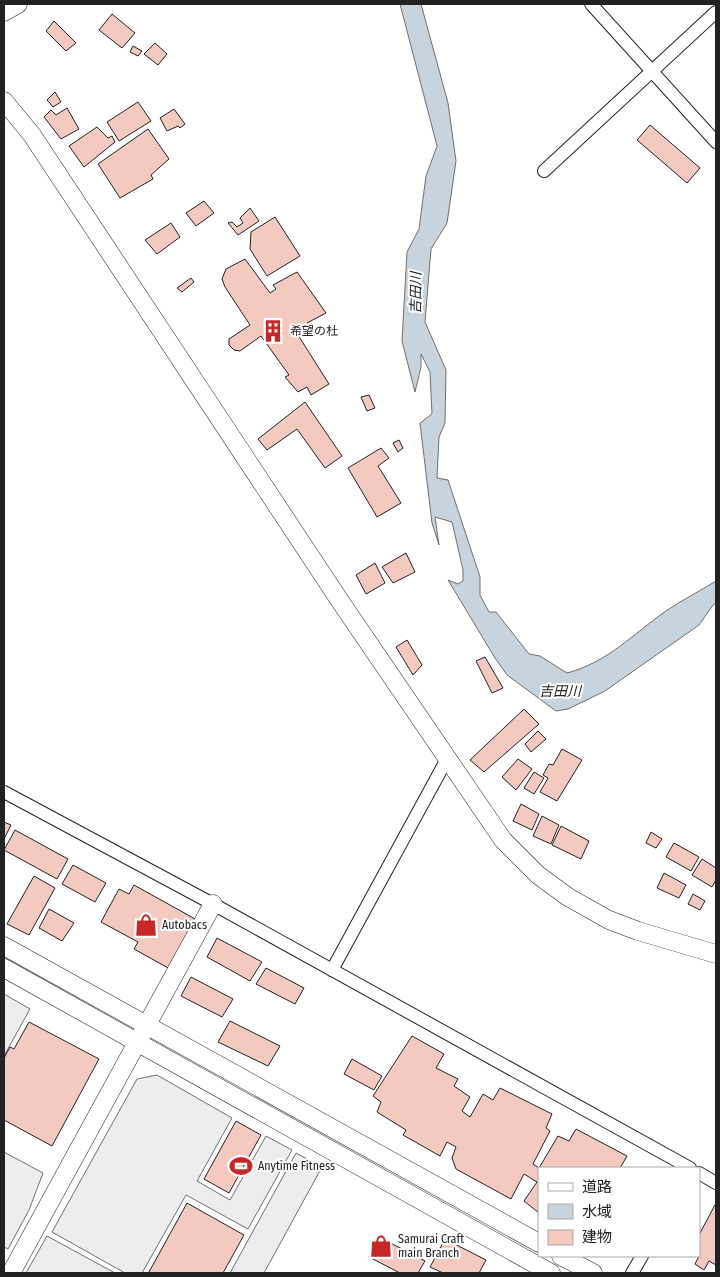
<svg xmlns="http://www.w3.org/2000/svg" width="720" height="1277" viewBox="0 0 720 1277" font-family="'Fira Sans Condensed','Noto Sans JP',sans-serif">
<rect width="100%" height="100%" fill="#fff"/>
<!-- parking -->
<g fill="#ededed" stroke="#6f6f6f">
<path d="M 4,994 L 30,1009 L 4,1056 Z"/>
<path d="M 157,1075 L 232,1118 L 197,1181 L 230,1200 L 266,1136 L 292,1150 L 248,1229 L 186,1195 L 142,1273 L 125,1273 L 52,1232 L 137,1079 Z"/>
<path d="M 4,1152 L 43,1173 L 29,1210 L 8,1249 L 4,1247 Z"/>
<path d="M 296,1153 L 322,1167 L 264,1273 L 230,1273 Z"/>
<path d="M 47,1236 L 115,1273 L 26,1273 Z"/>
</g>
<!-- water -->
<path fill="#c7d3dd" stroke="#6f6f6f" d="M 400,4 L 421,4 L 448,103 L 456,161 L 447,223 L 431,249 L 425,322 L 446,370 L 445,423 L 439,437 L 437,478 L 448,480 L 480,577 L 480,595 L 489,612 L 496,612 L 529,654 L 540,656 L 567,673 C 608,662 633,634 666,611 C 682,600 700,591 716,581 L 716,603 L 713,605 L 699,625 L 605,691 L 568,709 L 556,711 L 507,675 L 495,658 L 448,580 L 458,584 L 463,581 L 463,570 L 452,522 L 435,517 L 439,545 L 432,523 L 420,423 L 432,414 L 430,372 L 421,354 L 421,367 L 415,392 L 402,341 L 407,252 L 419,229 L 426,176 L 437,146 Z"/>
<!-- building -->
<g fill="#f3c9c0" stroke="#222">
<path d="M 112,14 L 135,33 L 122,48 L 99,30 Z"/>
<path d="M 54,21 L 76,43 L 66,51 L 46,31 Z"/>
<path d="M 155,43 L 167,54 L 158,65 L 144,54 Z"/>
<path d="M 133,46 L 142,51 L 138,56 L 130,52 Z"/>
<path d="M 55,92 L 61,102 L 53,107 L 47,100 Z"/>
<path d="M 138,102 L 151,121 L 119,141 L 107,122 Z"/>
<path d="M 67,108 L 79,129 L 61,139 L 44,117 L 51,110 L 56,115 Z"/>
<path d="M 174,109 L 185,124 L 180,128 L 178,126 L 167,131 L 160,118 Z"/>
<path d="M 650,125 L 700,168 L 687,183 L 637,140 Z"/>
<path d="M 97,127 L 108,138 L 112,136 L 115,142 L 84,167 L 69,146 Z"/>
<path d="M 148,129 L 169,159 L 151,175 L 153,179 L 120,198 L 98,164 Z"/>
<path d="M 204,201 L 214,213 L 196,226 L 186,213 Z"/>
<path d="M 250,208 L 259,221 L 238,235 L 228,223 L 232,222 L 237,227 L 243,223 L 240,218 Z"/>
<path d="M 275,217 L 300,256 L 267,276 L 250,249 L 251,232 Z"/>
<path d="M 171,223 L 180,237 L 157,254 L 145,240 Z"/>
<path d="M 245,259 L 270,293 L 276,289 L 273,285 L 297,272 L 326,313 L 307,323 L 309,327 L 298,335 L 329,384 L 311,395 L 307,387 L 298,392 L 285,377 L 289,375 L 261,336 L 240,351 L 234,350 L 229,345 L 229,339 L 250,325 L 225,287 L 222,279 L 226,269 Z"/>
<path d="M 191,278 L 194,282 L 182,292 L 177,288 Z"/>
<path d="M 369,395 L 375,408 L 367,411 L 361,397 Z"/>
<path d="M 305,402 L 342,456 L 325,468 L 297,429 L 267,450 L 258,439 Z"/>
<path d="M 399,440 L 403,448 L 398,452 L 393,443 Z"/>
<path d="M 381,448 L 389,458 L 378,466 L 401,503 L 377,517 L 348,468 Z"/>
<path d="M 406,553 L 415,572 L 393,583 L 382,567 Z"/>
<path d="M 375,563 L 385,583 L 366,594 L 356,575 Z"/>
<path d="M 407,640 L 422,665 L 413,675 L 396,647 Z"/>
<path d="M 485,657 L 503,688 L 492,693 L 476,661 Z"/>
<path d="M 524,709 L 539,724 L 484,772 L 470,760 Z"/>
<path d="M 538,731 L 546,739 L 531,752 L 525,744 Z"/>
<path d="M 562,749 L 582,760 L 557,801 L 540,792 L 548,778 L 543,775 L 549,764 L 553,765 Z"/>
<path d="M 518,759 L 532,769 L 516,790 L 502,777 Z"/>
<path d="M 534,772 L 544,778 L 534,794 L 524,788 Z"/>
<path d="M 521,804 L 539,814 L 532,830 L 513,821 Z"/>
<path d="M 542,816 L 559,825 L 551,844 L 533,836 Z"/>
<path d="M 4,822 L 11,825 L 4,839 Z"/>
<path d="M 561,826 L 589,841 L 581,859 L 552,845 Z"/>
<path d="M 15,830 L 68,859 L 57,879 L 4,850 Z"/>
<path d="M 651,832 L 662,839 L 656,848 L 646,843 Z"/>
<path d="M 674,843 L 699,857 L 691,871 L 666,857 Z"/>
<path d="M 702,859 L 716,868 L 716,880 L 712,887 L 692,875 Z"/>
<path d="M 73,865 L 106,883 L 95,902 L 62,884 Z"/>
<path d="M 664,873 L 686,885 L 679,898 L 657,888 Z"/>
<path d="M 34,876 L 55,888 L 29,935 L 7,924 Z"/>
<path d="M 134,885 L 197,920 L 170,969 L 134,949 L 138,942 L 101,922 L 119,889 L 129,894 Z"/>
<path d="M 693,894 L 705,901 L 700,910 L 688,904 Z"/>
<path d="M 49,909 L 74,923 L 62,941 L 39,928 Z"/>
<path d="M 217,938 L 262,962 L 250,981 L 207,957 Z"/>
<path d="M 266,968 L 304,988 L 295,1004 L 256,984 Z"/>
<path d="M 191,977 L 233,999 L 222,1017 L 181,996 Z"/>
<path d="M 230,1021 L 280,1046 L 268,1066 L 218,1042 Z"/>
<path d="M 29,1022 L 99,1059 L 52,1146 L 4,1120 L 4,1058 L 10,1047 L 14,1049 Z"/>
<path d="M 412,1036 L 444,1054 L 436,1068 L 458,1079 L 454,1086 L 470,1097 L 462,1111 L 470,1117 L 483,1094 L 493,1100 L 500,1088 L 552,1114 L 546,1128 L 550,1131 L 533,1164 L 539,1168 L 558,1136 L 569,1141 L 576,1129 L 627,1156 L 620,1168 L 539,1168 L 539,1213 L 524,1201 L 537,1182 L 524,1174 L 511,1199 L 456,1169 L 452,1158 L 456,1147 L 447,1142 L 440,1156 L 403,1135 L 406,1130 L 377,1112 L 381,1102 L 373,1096 Z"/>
<path d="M 352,1059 L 382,1076 L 374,1090 L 344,1074 Z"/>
<path d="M 236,1121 L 261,1135 L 229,1193 L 204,1179 Z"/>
<path d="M 187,1203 L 244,1235 L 223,1273 L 151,1273 L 149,1272 Z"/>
<path d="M 716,1203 L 716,1265 L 709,1261 L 704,1270 L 695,1264 L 699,1256 L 699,1235 Z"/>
<path d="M 379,1237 L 425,1261 L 418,1273 L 400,1273 L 369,1257 Z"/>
<path d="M 445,1239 L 486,1260 L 479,1273 L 443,1273 L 430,1267 Z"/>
</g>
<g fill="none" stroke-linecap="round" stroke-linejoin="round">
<defs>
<g id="street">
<path d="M 591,4 L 716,142"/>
<path d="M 544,171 L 716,12"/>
<path d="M 4,792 L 213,904 L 690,1168"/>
<path d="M 332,970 L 447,759"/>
<path d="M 699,1173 L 716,1183"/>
<path d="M 632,1273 L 642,1256"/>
</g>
<g id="secondary">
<path d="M 4,12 L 18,4"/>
<path d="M 4,101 L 32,135 L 340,601 L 503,840 L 538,875 L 568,897 L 609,920 L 638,931 L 716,954"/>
<path d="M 4,946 L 539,1243"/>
<path d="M 4,968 L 551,1273"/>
<path d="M 561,1256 L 593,1273"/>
<path d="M 11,1273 L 213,904"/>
</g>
</defs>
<!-- street casing -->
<use href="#street" stroke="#222" stroke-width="14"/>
<!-- secondary casing -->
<use href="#secondary" stroke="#222" stroke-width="19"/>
<!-- street -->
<use href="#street" stroke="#fff" stroke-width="12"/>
<!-- secondary -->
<use href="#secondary" stroke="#fff" stroke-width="18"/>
</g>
<!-- icons -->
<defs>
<symbol id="building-bare" viewBox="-9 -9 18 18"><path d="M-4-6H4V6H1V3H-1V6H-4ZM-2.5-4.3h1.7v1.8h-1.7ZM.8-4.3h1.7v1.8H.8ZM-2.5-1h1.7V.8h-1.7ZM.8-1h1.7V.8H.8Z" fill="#c62828" stroke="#fff" stroke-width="2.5" paint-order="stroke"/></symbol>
<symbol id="shop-bare" viewBox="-9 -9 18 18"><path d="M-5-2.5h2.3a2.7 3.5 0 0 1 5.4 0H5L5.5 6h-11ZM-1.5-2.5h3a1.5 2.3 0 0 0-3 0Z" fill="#c62828" stroke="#fff" stroke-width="2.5" paint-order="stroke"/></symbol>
<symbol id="stadium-bare" viewBox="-9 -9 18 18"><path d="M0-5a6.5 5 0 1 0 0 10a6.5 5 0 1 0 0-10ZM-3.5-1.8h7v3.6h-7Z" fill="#c62828" stroke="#fff" stroke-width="2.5" paint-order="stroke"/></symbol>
</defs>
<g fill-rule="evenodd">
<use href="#building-bare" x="257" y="315" width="32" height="32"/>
<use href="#shop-bare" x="130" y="909" width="32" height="32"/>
<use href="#stadium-bare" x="225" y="1150" width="32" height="32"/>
<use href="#shop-bare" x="365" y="1230" width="32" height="32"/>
</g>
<g text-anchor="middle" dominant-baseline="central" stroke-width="4" stroke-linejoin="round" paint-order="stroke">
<!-- poi labels -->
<g font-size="12" fill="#222" stroke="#fff" text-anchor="start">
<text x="290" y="331">希望の杜</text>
<text x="162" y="925">Autobacs</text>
<text x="258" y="1166">Anytime Fitness</text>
<text x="398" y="1239">Samurai Craft<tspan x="398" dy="14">main Branch</tspan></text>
</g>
<!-- water labels -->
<g font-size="14" font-style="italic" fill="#222" stroke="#fff">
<text transform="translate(416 293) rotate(-89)">吉田川</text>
<text x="560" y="691">吉田川</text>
</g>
</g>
<!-- border -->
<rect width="720" height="1277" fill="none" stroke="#222222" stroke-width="10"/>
<!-- legend -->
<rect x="538" y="1167" width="162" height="90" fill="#ffffff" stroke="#a7a7a7"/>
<rect x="548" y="1183" width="25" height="8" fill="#ffffff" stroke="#a7a7a7"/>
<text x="582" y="1192" font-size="15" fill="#222222">道路</text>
<rect x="548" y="1204" width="25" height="15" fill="#c7d3dd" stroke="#a7a7a7"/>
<text x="582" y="1217" font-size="15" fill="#222222">水域</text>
<rect x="548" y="1230" width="25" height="15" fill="#f3c9c0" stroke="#a7a7a7"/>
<text x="582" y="1242" font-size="15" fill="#222222">建物</text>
</svg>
